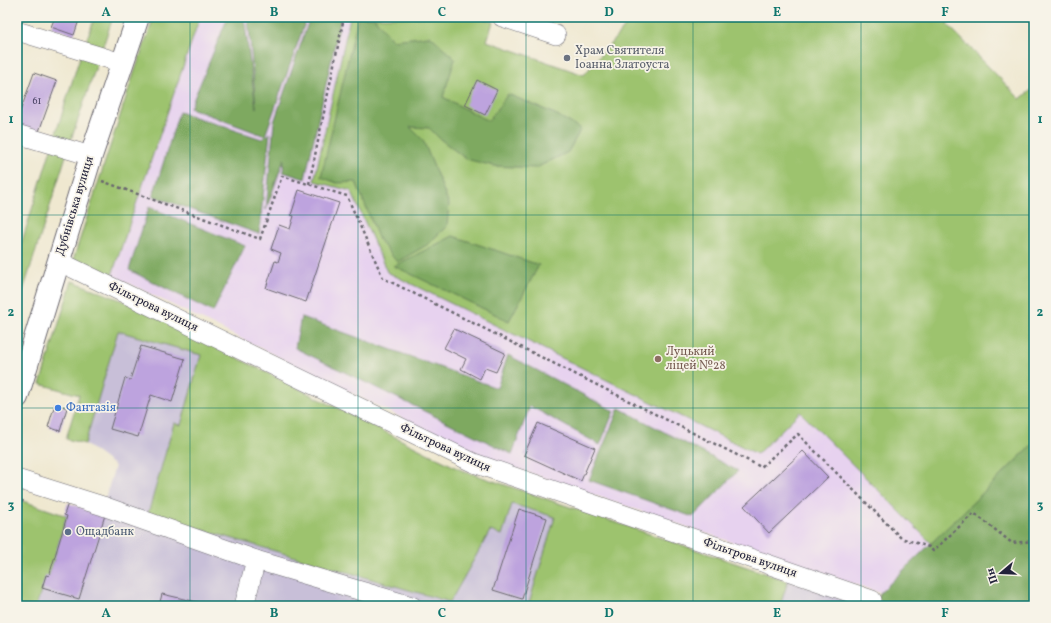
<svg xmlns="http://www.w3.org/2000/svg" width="1051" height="623" viewBox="0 0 1051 623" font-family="Vollkorn,serif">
<rect width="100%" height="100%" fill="#f7f3e8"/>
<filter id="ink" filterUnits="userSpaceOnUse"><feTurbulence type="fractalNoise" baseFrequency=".025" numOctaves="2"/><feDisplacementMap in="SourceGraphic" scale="8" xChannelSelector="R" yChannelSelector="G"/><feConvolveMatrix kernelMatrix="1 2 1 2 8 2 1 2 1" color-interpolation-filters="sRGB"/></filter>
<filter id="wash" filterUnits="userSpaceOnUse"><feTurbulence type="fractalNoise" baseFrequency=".012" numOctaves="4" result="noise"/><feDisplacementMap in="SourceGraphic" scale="16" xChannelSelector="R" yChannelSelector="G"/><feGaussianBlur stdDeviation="0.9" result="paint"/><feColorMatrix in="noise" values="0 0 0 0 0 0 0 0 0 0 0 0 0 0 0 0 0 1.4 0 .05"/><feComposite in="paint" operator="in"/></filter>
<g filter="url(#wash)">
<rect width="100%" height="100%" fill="#efe8d0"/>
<!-- built -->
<path fill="#e7d2ef" d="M 200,17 L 494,17 L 487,41 L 1034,443 L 880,593 L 477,455 L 112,275 Z"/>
<!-- industrial -->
<path fill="#c8bfd8" d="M 126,302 L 461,470 L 863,606 L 36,606 L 46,575 L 49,576 L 67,516 L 101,513 L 115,466 L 85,444 Z"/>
<!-- green -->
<g fill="#9dc36e" stroke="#607254">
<path d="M 95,17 L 113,17 L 71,140 L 17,310 L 17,257 L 78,63 Z"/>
<path d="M 154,17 L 200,17 L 112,275 L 73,260 L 132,79 Z"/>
<path d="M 350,17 L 479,17 L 493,22 L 487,41 L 584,75 L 633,17 L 953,17 L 947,24 L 1020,99 L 1034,88 L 1034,443 L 932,544 L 800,412 L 757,454 L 387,272 L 351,191 L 314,181 Z"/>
<path d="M 72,281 L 126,302 L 461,470 L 788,581 L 780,606 L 528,606 L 555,517 L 512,504 L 502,535 L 490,531 L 450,602 L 148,514 L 174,423 L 181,425 L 201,355 L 118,331 L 85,444 L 66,439 L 79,395 L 40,384 Z"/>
<path d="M 17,499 L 67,516 L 49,576 L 46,576 L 36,606 L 17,606 Z"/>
</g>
<!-- forest -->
<g fill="#7ea961" stroke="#50664e">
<path d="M 228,17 L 244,17 L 256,108 L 248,17 L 307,17 L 265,136 L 190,108 Z"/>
<path d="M 310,17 L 341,17 L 305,179 L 283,172 L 284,159 L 266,210 L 274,122 Z"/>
<path d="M 358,17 L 374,17 L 392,40 L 431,36 L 455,59 L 443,97 L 488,121 L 508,94 L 555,114 L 581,129 L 568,152 L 536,168 L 494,166 L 466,159 L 440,139 L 429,128 L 410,127 L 423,140 L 449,204 L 447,226 L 427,245 L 397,262 L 379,240 L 356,182 L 337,183 L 321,177 Z"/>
<path d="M 179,112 L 262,139 L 270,133 L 259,234 L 153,196 Z"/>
<path d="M 149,207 L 245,246 L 213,312 L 129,270 Z"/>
<path d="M 453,236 L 539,265 L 509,321 L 394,266 Z"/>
<path d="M 301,317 L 497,388 L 508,355 L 614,411 L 600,445 L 530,406 L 512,454 L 295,348 Z"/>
<path d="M 619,408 L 738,471 L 693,517 L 589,480 Z"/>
<path d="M 1034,443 L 1034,606 L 876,606 L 880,593 Z"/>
</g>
<g id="blocks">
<!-- building -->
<g fill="#bda3de">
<path d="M 55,17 L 80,17 L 74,35 L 51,27 Z"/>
<path d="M 34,73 L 57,81 L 37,137 L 17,129 L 17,120 Z"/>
<path d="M 477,80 L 497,90 L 485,115 L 465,105 Z"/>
<path d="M 17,187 L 22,188 L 17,203 Z"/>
<path d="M 299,190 L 339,203 L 306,302 L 266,288 L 275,261 L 278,262 L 281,253 L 271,249 L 279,225 L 290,229 L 294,216 L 291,215 Z"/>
<path d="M 454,329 L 505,353 L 496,372 L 485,368 L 480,379 L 461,369 L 466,359 L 444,348 Z"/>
<path d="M 141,346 L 185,359 L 172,402 L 151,395 L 138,437 L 110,429 L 125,378 L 130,380 Z"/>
<path d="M 55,404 L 67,408 L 60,431 L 48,427 Z"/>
<path d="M 538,423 L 595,448 L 581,481 L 524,455 Z"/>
<path d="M 803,451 L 828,477 L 769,533 L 744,506 Z"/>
<path d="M 68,503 L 105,515 L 79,599 L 42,588 L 46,575 L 49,576 L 67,516 L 64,515 Z"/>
<path d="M 519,509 L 547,518 L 522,599 L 493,590 Z"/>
<path d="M 162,594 L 210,605 L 209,606 L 159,606 Z"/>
</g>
</g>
</g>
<g filter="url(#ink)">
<use href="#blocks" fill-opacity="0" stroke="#6a676f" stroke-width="1"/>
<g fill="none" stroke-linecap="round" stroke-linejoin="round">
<defs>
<g id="minor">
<path d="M 502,17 L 556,35"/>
<path d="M 17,31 L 122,63"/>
<path d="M 17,134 L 91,156"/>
<path d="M 58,261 L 474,463 L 872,600 L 871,606"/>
<path d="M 17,479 L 103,506 L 256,560 L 412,606"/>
<path d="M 244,606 L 256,560"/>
</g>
<path id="major" d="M 17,397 L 91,156 L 138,17"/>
</defs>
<!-- minor casing -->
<use href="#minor" stroke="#6a676f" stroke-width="20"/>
<!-- major casing -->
<use href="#major" stroke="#6a676f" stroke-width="24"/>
<!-- path -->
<g stroke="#6a676f" stroke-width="2.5" stroke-dasharray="3 3" stroke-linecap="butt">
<path d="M 102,181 L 260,239 L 282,176 L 347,196 L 383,278 L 761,467 L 798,434 L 901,538 L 929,547 L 933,551 L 974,513 L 1012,543 L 1034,541"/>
<path d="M 309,184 L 344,17"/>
<path d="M 17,520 L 23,499"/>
</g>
<!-- minor -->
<use href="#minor" stroke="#fff" stroke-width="19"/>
<!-- major -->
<use href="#major" stroke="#fff" stroke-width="22"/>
</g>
</g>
<!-- grid -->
<path fill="none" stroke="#0f766e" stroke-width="1" stroke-opacity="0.55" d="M 190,17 L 190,606M 358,17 L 358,606M 526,17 L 526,606M 693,17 L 693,606M 861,17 L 861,606M 17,215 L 1034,215M 17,408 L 1034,408"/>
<!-- markers -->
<circle fill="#6b7280" stroke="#f7f3e8" stroke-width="1.5" cx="567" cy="58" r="4"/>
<circle fill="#8d6e63" stroke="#f7f3e8" stroke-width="1.5" cx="658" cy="359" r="4"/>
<circle fill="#3f7fe0" stroke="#f7f3e8" stroke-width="1.5" cx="58" cy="408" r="4"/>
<circle fill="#5c6f8a" stroke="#f7f3e8" stroke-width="1.5" cx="68" cy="532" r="4"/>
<g text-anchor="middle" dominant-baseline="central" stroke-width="3.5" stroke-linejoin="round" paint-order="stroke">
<!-- number labels -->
<g font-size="10" fill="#494264">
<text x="37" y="101">61</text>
</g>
<!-- worship labels -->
<g font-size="12" fill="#5b616d" stroke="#f7f3e8" text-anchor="start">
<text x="575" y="51">Храм Святителя<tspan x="575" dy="14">Іоанна Златоуста</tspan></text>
</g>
<!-- street labels -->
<g font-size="12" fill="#22223b" stroke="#f7f3e8">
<text transform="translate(75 206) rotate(-73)">Дубнівська вулиця</text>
<text transform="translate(153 307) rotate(26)">Фільтрова вулиця</text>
<text transform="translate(445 448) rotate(25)">Фільтрова вулиця</text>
<text transform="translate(750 558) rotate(19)">Фільтрова вулиця</text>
</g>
<!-- education labels -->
<g font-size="12" fill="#785e54" stroke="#f7f3e8" text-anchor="start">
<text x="666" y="352">Луцький<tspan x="666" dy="14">ліцей №28</tspan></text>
</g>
<!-- shop labels -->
<g font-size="12" fill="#366cbe" stroke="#f7f3e8" text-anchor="start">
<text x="66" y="408">Фантазія</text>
</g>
<!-- service labels -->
<g font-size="12" fill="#4e5e75" stroke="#f7f3e8" text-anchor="start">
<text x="76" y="532">Ощадбанк</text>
</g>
</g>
<!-- margin -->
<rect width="1051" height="623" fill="none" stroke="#f7f3e8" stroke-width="44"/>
<!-- north arrow -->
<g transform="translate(1001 573) rotate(251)" stroke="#f7f3e8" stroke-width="3" paint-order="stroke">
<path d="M0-3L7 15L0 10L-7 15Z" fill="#22223b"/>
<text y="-6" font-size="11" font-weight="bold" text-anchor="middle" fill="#22223b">Пн</text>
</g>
<rect x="22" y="22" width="1007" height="579" fill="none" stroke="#0f766e" stroke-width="1.5"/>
<g font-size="13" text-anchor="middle" font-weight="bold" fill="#0f766e">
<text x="106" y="16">A</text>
<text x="274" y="16">B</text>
<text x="442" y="16">C</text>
<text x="609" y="16">D</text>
<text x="777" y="16">E</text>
<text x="945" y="16">F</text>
<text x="11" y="123">1</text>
<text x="1040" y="123">1</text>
<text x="11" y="316">2</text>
<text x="1040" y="316">2</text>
<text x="11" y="509">3</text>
<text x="1040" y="509">3</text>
<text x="106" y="617">A</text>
<text x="274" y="617">B</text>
<text x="442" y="617">C</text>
<text x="609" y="617">D</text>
<text x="777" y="617">E</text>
<text x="945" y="617">F</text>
</g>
</svg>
